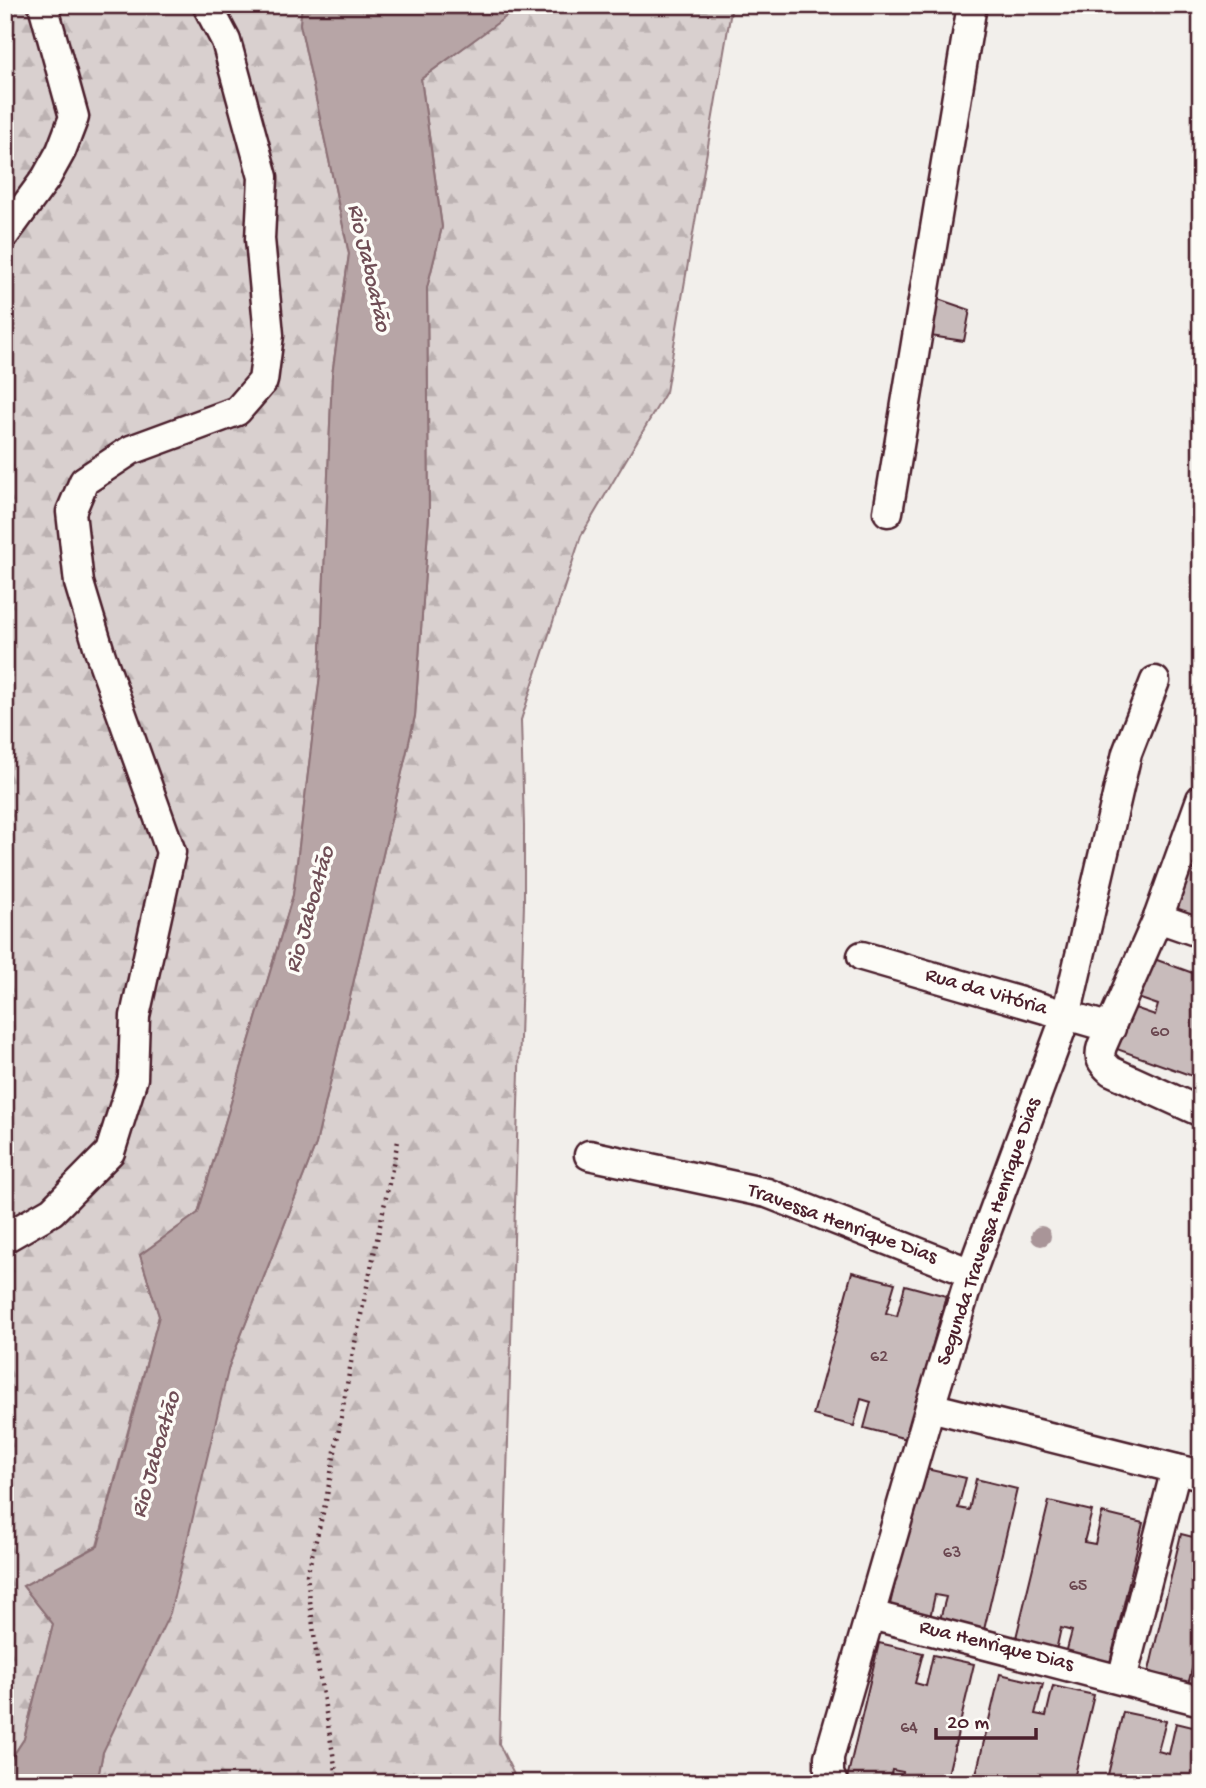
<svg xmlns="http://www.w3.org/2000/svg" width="1206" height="1788" viewBox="0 0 1206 1788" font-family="'Gochi Hand',sans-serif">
<defs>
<pattern id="forest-firs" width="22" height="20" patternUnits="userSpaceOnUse" patternTransform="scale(1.75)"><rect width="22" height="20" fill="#d9d0cf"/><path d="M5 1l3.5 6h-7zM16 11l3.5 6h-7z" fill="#bcb2b2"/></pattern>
</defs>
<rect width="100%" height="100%" fill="#f2efeb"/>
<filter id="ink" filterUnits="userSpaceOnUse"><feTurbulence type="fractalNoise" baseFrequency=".0143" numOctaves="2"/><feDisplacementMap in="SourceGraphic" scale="14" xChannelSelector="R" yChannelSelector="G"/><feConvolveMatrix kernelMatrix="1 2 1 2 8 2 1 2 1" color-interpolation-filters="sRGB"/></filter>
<g filter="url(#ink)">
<!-- forest -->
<g fill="url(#forest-firs)" stroke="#92787d" stroke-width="2">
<path d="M 5,5 L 302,5 L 300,24 L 349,254 L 332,375 L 320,675 L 293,895 L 198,1213 L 140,1255 L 159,1316 L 97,1546 L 23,1586 L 53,1624 L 24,1739 L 5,1768 Z"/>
<path d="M 513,5 L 732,5 L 666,392 L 581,536 L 521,720 L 524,826 L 524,903 L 499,1744 L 518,1783 L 97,1783 L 103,1752 L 229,1366 L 316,1144 L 415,716 L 429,515 L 427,288 L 442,227 L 421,79 L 510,13 Z"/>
</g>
<!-- water -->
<path fill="#b7a5a6" stroke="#8b6f75" stroke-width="2" d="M 302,5 L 513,5 L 511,13 L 421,79 L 442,227 L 427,288 L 429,515 L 415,716 L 316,1144 L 229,1366 L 170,1613 L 103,1752 L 97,1783 L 5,1783 L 5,1768 L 24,1739 L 53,1624 L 23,1586 L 98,1546 L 159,1316 L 140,1255 L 198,1213 L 293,895 L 320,675 L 332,375 L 349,254 L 300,24 Z"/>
<!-- building -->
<g fill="#c8bbbb" stroke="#4a1f2b" stroke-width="2">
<path d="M 932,297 L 970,310 L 964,341 L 917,334 Z"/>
<path d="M 1180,865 L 1201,872 L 1201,920 L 1165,907 Z"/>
<path d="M 1146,956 L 1201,976 L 1201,1079 L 1114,1048 L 1129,1006 L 1155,1015 L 1158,1005 L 1132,996 Z"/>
<path d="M 852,1272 L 895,1283 L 886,1313 L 897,1316 L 905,1285 L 946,1296 L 907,1439 L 864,1428 L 871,1402 L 861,1399 L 854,1426 L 813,1415 Z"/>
<path d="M 922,1468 L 966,1478 L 958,1508 L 969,1510 L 976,1479 L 1017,1489 L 983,1634 L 939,1623 L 946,1597 L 935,1595 L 929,1622 L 888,1613 Z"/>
<path d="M 1049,1501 L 1092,1511 L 1084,1542 L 1095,1544 L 1102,1513 L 1143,1523 L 1109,1667 L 1065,1657 L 1072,1631 L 1061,1628 L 1055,1655 L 1014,1646 Z"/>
<path d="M 1181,1534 L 1201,1539 L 1201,1663 L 1194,1661 L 1187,1689 L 1147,1679 Z"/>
<path d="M 879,1643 L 923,1653 L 915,1683 L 926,1686 L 933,1655 L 974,1664 L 946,1783 L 900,1783 L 903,1772 L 892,1770 L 889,1783 L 846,1783 Z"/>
<path d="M 1000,1674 L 1043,1684 L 1035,1714 L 1046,1716 L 1053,1686 L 1094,1695 L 1073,1783 L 974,1783 Z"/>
<path d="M 1123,1712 L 1166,1721 L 1158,1751 L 1169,1754 L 1176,1723 L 1201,1729 L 1201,1783 L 1106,1783 Z"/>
</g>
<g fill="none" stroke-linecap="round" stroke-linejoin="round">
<defs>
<g id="minor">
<path d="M 5,234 L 46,178 L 61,151 L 74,117 L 43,5"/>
<path d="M 888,512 L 972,5"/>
<path d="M 1201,799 L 1158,918 L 1102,1046 C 1098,1058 1102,1063 1111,1071 L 1201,1112"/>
<path d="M 1158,918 L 1201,933"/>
<path d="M 862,956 L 1111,1028"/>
<path d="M 589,1155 L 767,1193 L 971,1273"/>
<path d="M 5,1238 L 52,1211 L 110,1152 L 133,1078 L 135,1016 L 171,852 L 101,656 L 79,583 L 71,512 L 84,481 L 131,450 L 237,411 L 263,381 L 269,335 L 260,239 L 263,177 L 226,41 L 207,5"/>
<path d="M 930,1407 L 1201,1475"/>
<path d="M 871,1615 L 1201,1701"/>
<path d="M 1122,1679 L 1176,1469"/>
<path d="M 833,1783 L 829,1774 L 829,1757 L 930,1407 L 971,1273 L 1066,1016 L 1127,753 L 1155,681"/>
</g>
</defs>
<!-- minor casing -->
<use href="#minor" stroke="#4a1f2b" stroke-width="33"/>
<!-- path -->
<path stroke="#4a1f2b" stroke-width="4.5" stroke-dasharray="2 5" stroke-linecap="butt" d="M 338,1783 L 317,1660 L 307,1575 L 326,1501 L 352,1357 L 398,1141"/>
<!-- minor -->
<use href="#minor" stroke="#fdfcf7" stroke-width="28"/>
</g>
<!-- trees -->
<circle fill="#a99598" cx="1041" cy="1236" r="10"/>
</g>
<g text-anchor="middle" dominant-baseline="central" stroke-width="7" stroke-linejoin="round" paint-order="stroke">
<!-- number labels -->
<g font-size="18" fill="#6a464f">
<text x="1160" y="1032">60</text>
<text x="879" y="1357">62</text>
<text x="952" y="1553">63</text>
<text x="1078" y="1586">65</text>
<text x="909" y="1728">64</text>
</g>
<!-- street labels -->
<g font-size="21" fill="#4a1f2b" stroke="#fdfcf7">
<text transform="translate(986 993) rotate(16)">Rua da Vitória</text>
<text transform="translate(842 1225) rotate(20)">Travessa Henrique Dias</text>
<text transform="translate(990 1232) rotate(-71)">Segunda Travessa Henrique Dias</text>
<text transform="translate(996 1647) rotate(14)">Rua Henrique Dias</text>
</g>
<!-- water labels -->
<g font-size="23" font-style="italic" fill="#704e56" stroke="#fdfcf7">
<text transform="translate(368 268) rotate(77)">Rio Jaboatão</text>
<text transform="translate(311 910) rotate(-74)">Rio Jaboatão</text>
<text transform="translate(157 1455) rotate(-74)">Rio Jaboatão</text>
</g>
</g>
<!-- margin -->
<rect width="1206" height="1788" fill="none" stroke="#fdfcf7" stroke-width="28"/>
<rect x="14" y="14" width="1178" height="1760" fill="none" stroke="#4a1f2b" stroke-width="2.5" filter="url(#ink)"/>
<!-- scale -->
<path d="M936 1728v10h100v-10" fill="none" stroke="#4a1f2b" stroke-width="3.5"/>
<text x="947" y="1728" font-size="21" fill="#4a1f2b" stroke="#fdfcf7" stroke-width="5" paint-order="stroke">20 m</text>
</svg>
